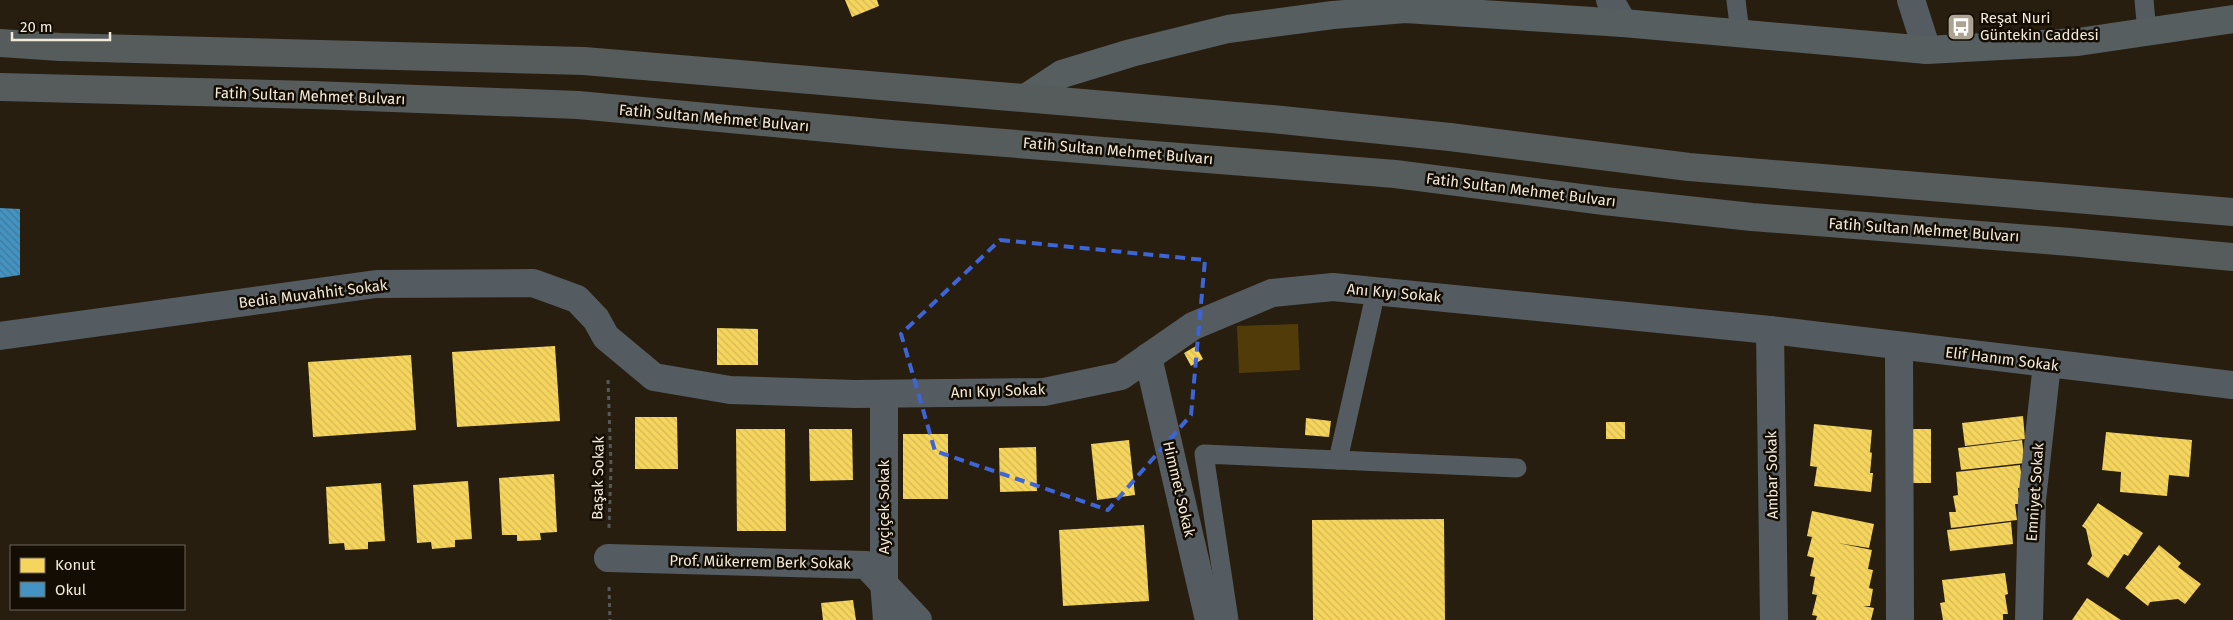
<svg xmlns="http://www.w3.org/2000/svg" width="2233" height="620" viewBox="0 0 2233 620" font-family="'Fira Sans',sans-serif">
<defs>
<pattern id="homes-back-hatch" width="6" height="6" patternUnits="userSpaceOnUse" patternTransform="scale(1.25)"><rect width="6" height="6" fill="#f6d55c"/><path d="M-1 5l2 2M0 0l6 6M5-1l2 2" fill="none" stroke="#d3b857"/></pattern>
<pattern id="schools-back-hatch" width="6" height="6" patternUnits="userSpaceOnUse" patternTransform="scale(1.25)"><rect width="6" height="6" fill="#4393c3"/><path d="M-1 5l2 2M0 0l6 6M5-1l2 2" fill="none" stroke="#457896"/></pattern>
</defs>
<rect width="100%" height="100%" fill="#271e0f"/>
<!-- green -->
<path fill="#513b09" d="M 1298,324 L 1300,370 L 1239,373 L 1237,326 Z"/>
<!-- homes -->
<g fill="url(#homes-back-hatch)">
<path d="M 845,0 L 877,0 L 879,6 L 852,17 Z"/>
<path d="M 717,328 L 758,329 L 758,365 L 717,365 Z"/>
<path d="M 555,346 L 560,421 L 457,427 L 452,352 Z"/>
<path d="M 1196,346 L 1203,359 L 1191,366 L 1184,353 Z"/>
<path d="M 411,355 L 416,430 L 313,437 L 308,362 Z"/>
<path d="M 2023,416 L 2025,439 L 1965,446 L 1962,423 Z"/>
<path d="M 635,417 L 677,417 L 678,469 L 635,469 Z"/>
<path d="M 1306,418 L 1331,421 L 1329,437 L 1305,435 Z"/>
<rect x="1606" y="422" width="19" height="17"/>
<path d="M 1814,424 L 1872,430 L 1870,452 L 1872,453 L 1870,473 L 1873,473 L 1871,492 L 1814,486 L 1817,467 L 1810,466 Z"/>
<path d="M 736,429 L 785,429 L 786,531 L 737,531 Z"/>
<path d="M 809,429 L 852,429 L 853,480 L 810,481 Z"/>
<path d="M 1905,429 L 1931,429 L 1931,483 L 1906,483 Z"/>
<path d="M 2106,432 L 2192,440 L 2189,477 L 2169,475 L 2167,496 L 2120,492 L 2121,472 L 2102,470 Z"/>
<rect x="903" y="434" width="45" height="65"/>
<path d="M 1129,440 L 1135,495 L 1097,500 L 1091,444 Z"/>
<path d="M 2022,440 L 2025,463 L 1961,470 L 1958,448 Z"/>
<path d="M 1036,447 L 1037,491 L 1000,492 L 999,448 Z"/>
<path d="M 2020,465 L 2023,488 L 2018,488 L 2020,504 L 2015,504 L 2017,520 L 1951,528 L 1949,512 L 1956,512 L 1953,496 L 1958,495 L 1956,472 Z"/>
<path d="M 554,474 L 557,532 L 540,533 L 541,540 L 517,541 L 517,535 L 502,535 L 499,478 Z"/>
<path d="M 468,481 L 472,539 L 455,540 L 455,547 L 432,549 L 431,542 L 417,543 L 413,485 Z"/>
<path d="M 381,483 L 385,541 L 368,542 L 368,549 L 345,550 L 344,543 L 329,544 L 326,487 Z"/>
<path d="M 2098,503 L 2143,533 L 2128,556 L 2124,554 L 2108,578 L 2087,564 L 2092,556 L 2086,529 L 2082,526 Z"/>
<path d="M 1812,511 L 1874,524 L 1869,548 L 1838,543 L 1872,550 L 1868,569 L 1873,570 L 1869,588 L 1873,589 L 1870,606 L 1863,606 L 1874,608 L 1871,620 L 1816,620 L 1817,616 L 1812,615 L 1817,595 L 1812,594 L 1815,577 L 1810,576 L 1814,558 L 1807,556 L 1812,537 L 1807,536 Z"/>
<path d="M 1444,519 L 1445,620 L 1313,620 L 1312,520 Z"/>
<path d="M 2011,522 L 2013,544 L 1950,551 L 1947,530 Z"/>
<path d="M 1144,525 L 1149,601 L 1063,606 L 1059,530 Z"/>
<path d="M 2159,545 L 2181,563 L 2178,567 L 2201,584 L 2185,604 L 2178,599 L 2150,602 L 2148,606 L 2125,588 Z"/>
<path d="M 2005,573 L 2008,594 L 2005,595 L 2008,614 L 2003,614 L 2003,620 L 1943,620 L 1940,603 L 1945,602 L 1942,580 Z"/>
<path d="M 2087,598 L 2121,620 L 2072,620 Z"/>
<path d="M 853,600 L 856,620 L 823,620 L 821,603 Z"/>
</g>
<!-- schools -->
<path fill="url(#schools-back-hatch)" d="M 0,208 L 20,209 L 20,275 L 0,278 Z"/>
<g fill="none" stroke-linecap="round" stroke-linejoin="round">
<!-- path -->
<g stroke="#565956" stroke-width="3" stroke-dasharray="4 4" stroke-linecap="butt">
<path d="M 608,380 L 611,467 L 609,528"/>
<path d="M 609,587 L 610,620"/>
</g>
<!-- lane -->
<g stroke="#545c61" stroke-width="19">
<path d="M 1736,0 L 1740,33"/>
<path d="M 2144,0 L 2147,32"/>
<path d="M 1338,460 L 1376,291"/>
<path d="M 1229,620 L 1204,454 L 1517,468"/>
</g>
<!-- street -->
<g stroke="#545c61" stroke-width="28">
<path d="M 1610,0 L 1623,23"/>
<path d="M 1911,0 L 1927,50"/>
<path d="M 1770,330 L 1774,620"/>
<path d="M 0,336 L 376,284 L 533,283 L 577,299 L 596,319 L 606,337 L 654,377 L 730,390 L 855,394 L 1044,392 L 1121,376 L 1193,326 L 1272,293 L 1333,287 L 1770,330 L 2233,385"/>
<path d="M 1899,346 L 1900,620"/>
<path d="M 1148,357 L 1209,620"/>
<path d="M 884,394 L 884,582 L 887,620"/>
<path d="M 608,558 L 866,565 L 918,620"/>
<path d="M 2029,620 L 2032,500 L 2047,364"/>
</g>
<!-- secondary -->
<path stroke="#565e60" stroke-width="28" d="M 1027,97 L 1062,74 L 1131,53 L 1228,29 L 1333,15 L 1405,9 L 1623,23 L 1927,50 L 2078,42 L 2233,19"/>
<!-- primary -->
<g stroke="#565b5c" stroke-width="28">
<path d="M 0,43 L 60,47 L 584,61 L 1272,119 L 1450,137 L 1689,167 L 2233,212"/>
<path d="M 0,87 L 313,95 L 578,105 L 891,134 L 1395,174 L 1604,201 L 1752,217 L 2070,242 L 2233,257"/>
</g>
</g>
<!-- marked area -->
<path fill="none" stroke="#3d65d8" stroke-width="4" stroke-dasharray="10 6" stroke-linejoin="round" d="M 1000,240 L 1205,260 L 1191,415 L 1108,510 L 935,451 L 901,334 Z"/>
<!-- icons -->
<defs>
<symbol id="bus-square" viewBox="-11 -11 22 22"><rect x="-9" y="-9" width="18" height="18" rx="4" fill="#aca392" stroke="#140d03"/><path d="M-5-6H5V4H4V6H2V4H-2V6H-4V4H-5ZM-3.5-4V0h7V-4ZM-3.5 1.2v1.5H-2V1.2ZM2 1.2v1.5H3.5V1.2Z" fill="#fff"/></symbol>
</defs>
<g fill-rule="evenodd">
<use href="#bus-square" x="1945" y="11" width="32" height="32"/>
</g>
<g text-anchor="middle" dominant-baseline="central" stroke-width="5" stroke-linejoin="round" paint-order="stroke">
<!-- poi labels -->
<g font-size="15" fill="#f3ead9" stroke="#140d03" text-anchor="start">
<text x="1980" y="18">Reşat Nuri<tspan x="1980" dy="17">Güntekin Caddesi</tspan></text>
</g>
<!-- street labels -->
<g font-size="15" fill="#f3ead9" stroke="#140d03">
<text transform="translate(310 96) rotate(2)">Fatih Sultan Mehmet Bulvarı</text>
<text transform="translate(714 118) rotate(5)">Fatih Sultan Mehmet Bulvarı</text>
<text transform="translate(1118 151) rotate(5)">Fatih Sultan Mehmet Bulvarı</text>
<text transform="translate(1521 190) rotate(7)">Fatih Sultan Mehmet Bulvarı</text>
<text transform="translate(1924 230) rotate(4)">Fatih Sultan Mehmet Bulvarı</text>
<text transform="translate(1394 293) rotate(5)">Anı Kıyı Sokak</text>
<text transform="translate(313 294) rotate(-7)">Bedia Muvahhit Sokak</text>
<text transform="translate(2002 359) rotate(7)">Elif Hanım Sokak</text>
<text transform="translate(998 391) rotate(-2)">Anı Kıyı Sokak</text>
<text transform="translate(1772 475) rotate(-91)">Ambar Sokak</text>
<text transform="translate(598 478) rotate(-89)">Başak Sokak</text>
<text transform="translate(1179 489) rotate(77)">Himmet Sokak</text>
<text transform="translate(2035 492) rotate(-86)">Emniyet Sokak</text>
<text transform="translate(884 507) rotate(-90)">Ayçiçek Sokak</text>
<text transform="translate(760 562) rotate(1)">Prof. Mükerrem Berk Sokak</text>
</g>
</g>
<!-- legend -->
<rect x="10" y="545" width="175" height="65" fill="#140d03" stroke="#6d6559"/>
<rect x="20" y="558" width="25" height="15" fill="#f6d55c" stroke="#6d6559"/>
<text x="55" y="570" font-size="15" fill="#f3ead9">Konut</text>
<rect x="20" y="582" width="25" height="15" fill="#4393c3" stroke="#6d6559"/>
<text x="55" y="595" font-size="15" fill="#f3ead9">Okul</text>
<!-- scale -->
<path d="M12 32v8h98v-8" fill="none" stroke="#f3ead9" stroke-width="2.5"/>
<text x="20" y="32" font-size="15" fill="#f3ead9" stroke="#140d03" stroke-width="4" paint-order="stroke">20 m</text>
</svg>
